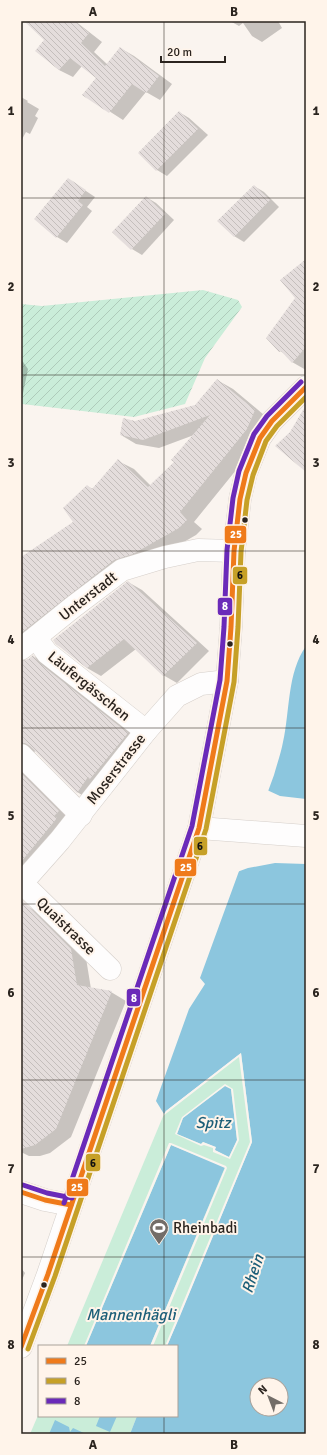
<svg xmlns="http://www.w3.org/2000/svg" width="327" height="1455" viewBox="0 0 327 1455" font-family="Signika,sans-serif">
<defs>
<pattern id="garden-furrows" width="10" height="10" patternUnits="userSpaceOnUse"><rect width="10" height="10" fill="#caedd9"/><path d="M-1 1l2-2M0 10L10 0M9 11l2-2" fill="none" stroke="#aecbba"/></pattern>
<pattern id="building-back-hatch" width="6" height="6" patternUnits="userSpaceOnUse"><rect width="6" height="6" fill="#e4dddc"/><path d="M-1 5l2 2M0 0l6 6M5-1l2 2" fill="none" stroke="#c4bebc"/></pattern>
</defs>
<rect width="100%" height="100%" fill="#faf4ef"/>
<!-- grass -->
<g fill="#caedd9">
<path d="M 241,1053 L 252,1142 L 167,1346 L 67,1346 L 164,1114 Z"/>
<path d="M 39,1413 L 39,1416 L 137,1416 L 130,1434 L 30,1434 Z"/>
</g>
<!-- garden -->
<path fill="url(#garden-furrows)" d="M 203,290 L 238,300 L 242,307 L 205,358 L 185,404 L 134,417 L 22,404 L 21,304 L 42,306 Z"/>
<!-- water -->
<g fill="#8cc6de" fill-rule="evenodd">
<path d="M 306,646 L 306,1434 L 130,1434 L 137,1416 L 177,1416 L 177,1346 L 167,1346 L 252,1142 L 241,1053 L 166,1111 L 164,1114 L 156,1101 L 189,1009 L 205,984 L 200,978 L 274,775 C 277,764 281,753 283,742 C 290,710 287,673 306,646 ZM 257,1385 L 281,1385 L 281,1409 L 257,1409 Z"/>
<path d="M 225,1086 L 231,1089 L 237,1140 L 229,1157 L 214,1150 L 215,1147 L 203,1142 L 201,1144 L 177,1134 L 183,1118 Z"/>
<path d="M 171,1145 L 225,1167 L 150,1346 L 86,1346 Z"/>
<path d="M 100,1416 L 117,1416 L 110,1432 L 96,1426 Z"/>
<path d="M 55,1420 L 69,1427 L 70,1432 L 73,1428 L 86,1434 L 49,1434 Z"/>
</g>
<!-- pier -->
<g fill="#faf4ef" fill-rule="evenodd">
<path d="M 267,790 L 280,796 L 306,799 L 306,864 L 275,863 L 248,868 L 237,872 Z"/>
<path d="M 241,1053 L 252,1142 L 180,1316 L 167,1346 L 165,1346 L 250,1142 L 239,1057 L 163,1116 L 166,1111 Z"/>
<path d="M 225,1084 L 233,1089 L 239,1140 L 230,1159 L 213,1152 L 213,1148 L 204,1145 L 201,1146 L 175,1134 L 182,1117 ZM 225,1086 L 231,1089 L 237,1140 L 229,1157 L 215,1150 L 216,1147 L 203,1142 L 201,1144 L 177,1134 L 183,1118 Z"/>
<path d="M 169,1143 L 171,1143 L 226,1166 L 227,1168 L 153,1346 L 150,1346 L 225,1168 L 171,1145 L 86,1346 L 84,1346 Z"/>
</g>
<!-- shadow -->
<g fill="#0003">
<path d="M 25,21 L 75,21 L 102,42 L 94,52 L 108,65 L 120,48 L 134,56 L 172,84 L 160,100 L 146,92 L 123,120 L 84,95 L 97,77 L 82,66 L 73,77 L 59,70 L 37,51 L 46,40 Z"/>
<path d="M 230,21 L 278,21 L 282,28 L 262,42 L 252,36 L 243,23 L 239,26 Z"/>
<path d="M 21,97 L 28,101 L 27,102 L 39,109 L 35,116 L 38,118 L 30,134 L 26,132 L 21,141 Z"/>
<path d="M 179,112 L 189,118 L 208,135 L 167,176 L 157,170 L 139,153 Z"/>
<path d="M 68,179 L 95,197 L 87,207 L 92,211 L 67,243 L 57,237 Z"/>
<path d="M 254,186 L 264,192 L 279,207 L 244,242 L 234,236 Z"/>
<path d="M 146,197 L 156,203 L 174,220 L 142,255 L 132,249 Z"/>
<path d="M 306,260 L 306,370 L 292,362 L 285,354 L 280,351 L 296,298 Z"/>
<path d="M 21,359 L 28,369 L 21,403 Z"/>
<path d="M 217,380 L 233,389 L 270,420 L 262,438 L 194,522 L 202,529 L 196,535 L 149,562 L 24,654 L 24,662 L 33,656 L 49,665 L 143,742 L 92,801 L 77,792 L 36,751 L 27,755 L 74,820 L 21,870 L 21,559 L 74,522 L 87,486 L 93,489 L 118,461 L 134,469 L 151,486 L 175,462 L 194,435 L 159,448 L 136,444 L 121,435 L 135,422 L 195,406 Z"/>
<path d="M 128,582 L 142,590 L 209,651 L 177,683 L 163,675 L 136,649 L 101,676 L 87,668 L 57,644 Z"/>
<path d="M 25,905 L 41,914 L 86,958 L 91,989 L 111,992 L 126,1001 L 71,1137 L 50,1153 L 40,1156 L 29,1156 L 21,1152 L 21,908 Z"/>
<path d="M 21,1268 L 25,1273 L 21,1282 Z"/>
</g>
<!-- building -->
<g fill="url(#building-back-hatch)">
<path d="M 24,21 L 74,21 L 89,33 L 81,43 L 105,66 L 120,47 L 159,76 L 146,93 L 132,84 L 109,113 L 82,95 L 96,78 L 70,58 L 59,70 L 35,51 L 44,40 Z"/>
<path d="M 179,111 L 198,129 L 156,171 L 138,153 Z"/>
<path d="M 68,178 L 86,190 L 78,201 L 83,205 L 56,238 L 34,219 Z"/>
<path d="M 254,185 L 270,200 L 234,237 L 217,221 Z"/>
<path d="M 146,196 L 165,214 L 131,250 L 112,232 Z"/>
<path d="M 306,259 L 306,347 L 292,363 L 281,351 L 279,352 L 266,338 L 295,298 L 280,280 Z"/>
<path d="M 217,379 L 255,410 L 247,429 L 180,512 L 187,520 L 179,528 L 133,554 L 114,560 L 21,633 L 21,557 L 73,522 L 63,508 L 87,485 L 92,489 L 118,459 L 148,487 L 174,462 L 171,460 L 210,415 L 143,440 L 120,435 L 123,418 L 135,421 L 195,405 Z"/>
<path d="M 306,405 L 306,472 L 275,446 L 290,432 Z"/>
<path d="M 128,581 L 197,643 L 163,676 L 124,639 L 87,668 L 56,644 L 53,640 Z"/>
<path d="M 33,655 L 39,663 L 128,733 L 90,779 L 88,777 L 77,793 L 30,746 L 25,743 L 21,743 L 21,661 L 29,659 Z"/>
<path d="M 21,773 L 59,811 L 54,816 L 57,818 L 21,862 Z"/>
<path d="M 21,899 L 71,949 L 77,985 L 112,991 L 56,1129 L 35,1145 L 21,1149 Z"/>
</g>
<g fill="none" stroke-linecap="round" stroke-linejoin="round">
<defs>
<g id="minor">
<path d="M 36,638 L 47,653 L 146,731"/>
<path d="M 21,649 L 73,607 L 122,570 L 165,557 L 198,550 L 234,551"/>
<path d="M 21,755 L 81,815"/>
<path d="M 21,882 L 110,969"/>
<path d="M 21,884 L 60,840 L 146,731 L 177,696 L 201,684 L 227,681"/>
</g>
<g id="major">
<path d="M 199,828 L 306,836"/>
<path d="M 21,1192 L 45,1200 L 71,1205"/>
<path d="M 21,1347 L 48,1274 L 199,828 L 227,681 L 231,627 L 234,551 L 240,499 L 246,473 L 260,438 L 272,421 L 306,387"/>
</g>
</defs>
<!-- minor casing -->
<use href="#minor" stroke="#d5cfca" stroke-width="23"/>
<!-- major casing -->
<use href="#major" stroke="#d5cfca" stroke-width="23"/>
<!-- minor -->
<use href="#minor" stroke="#fefdfd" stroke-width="22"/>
<!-- major -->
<use href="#major" stroke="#fefdfd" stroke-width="22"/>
<defs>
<g id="bus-1">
<path d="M 21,1192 L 45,1200 L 71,1205"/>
<path d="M 21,1347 L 48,1274 L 199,828 L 227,681 L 231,627 L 234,551 L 240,499 L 246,473 L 260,438 L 272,421 L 306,387"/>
</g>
<path id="bus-2" d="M 28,1349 L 55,1276 L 206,829 L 234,682 L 238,627 L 241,552 L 247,500 L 253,475 L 266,441 L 277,426 L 306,397"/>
<g id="bus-3">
<path d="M 23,1185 L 47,1193 L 72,1198"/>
<path d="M 64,1203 L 192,826 L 220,680 L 224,627 L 227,550 L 233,498 L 239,471 L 254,434 L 267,416 L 301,382"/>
</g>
</defs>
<!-- bus-1 casing -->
<use href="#bus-1" stroke="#fff4ea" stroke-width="8"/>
<!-- bus-2 casing -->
<use href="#bus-2" stroke="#fff4ea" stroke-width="8"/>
<!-- bus-3 casing -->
<use href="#bus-3" stroke="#fff4ea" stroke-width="8"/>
<!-- bus-1 -->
<use href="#bus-1" stroke="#ef7a1a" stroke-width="5"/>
<!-- bus-2 -->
<use href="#bus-2" stroke="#c6a027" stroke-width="5"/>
<!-- bus-3 -->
<use href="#bus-3" stroke="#6a2ab9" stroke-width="5"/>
</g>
<!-- grid -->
<path fill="none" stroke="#2b241f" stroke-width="1" stroke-opacity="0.55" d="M 164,21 L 164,1346M 21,198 L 306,198M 21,375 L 306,375M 21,551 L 306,551M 21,728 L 306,728M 21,904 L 306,904M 21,1080 L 306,1080M 21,1257 L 306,1257M 164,1416 L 164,1434"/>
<!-- icons -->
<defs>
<symbol id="stadium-pin" viewBox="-11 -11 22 30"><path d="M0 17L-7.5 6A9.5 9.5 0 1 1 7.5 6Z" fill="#736d68" stroke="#fff4ea"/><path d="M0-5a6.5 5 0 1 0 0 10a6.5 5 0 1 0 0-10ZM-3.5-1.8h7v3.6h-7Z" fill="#fff"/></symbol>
</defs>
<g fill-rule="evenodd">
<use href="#stadium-pin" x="148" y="1217" width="22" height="30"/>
</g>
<!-- markers -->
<g fill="#2b241f" stroke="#fff4ea" stroke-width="1.5">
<circle cx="245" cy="520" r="3.5"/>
<circle cx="230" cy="644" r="3.5"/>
<circle cx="44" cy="1285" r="3.5"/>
</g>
<g text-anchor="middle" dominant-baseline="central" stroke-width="4" stroke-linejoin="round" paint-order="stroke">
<!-- street labels -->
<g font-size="15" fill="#2b241f" stroke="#fff4ea">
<text transform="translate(88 596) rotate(-38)">Unterstadt</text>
<text transform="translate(89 686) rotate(39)">Läufergässchen</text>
<text transform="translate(116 769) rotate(-52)">Moserstrasse</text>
<text transform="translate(66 926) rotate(44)">Quaistrasse</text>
</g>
<!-- poi labels -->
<g font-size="15" fill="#2b241f" stroke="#fff4ea" text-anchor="start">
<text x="173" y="1228">Rheinbadi</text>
</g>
<!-- water labels -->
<g font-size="16" font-style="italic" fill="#1c5e78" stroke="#fff4ea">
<text x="213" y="1123">Spitz</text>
<text transform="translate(253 1274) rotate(-72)">Rhein</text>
<text x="131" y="1315">Mannenhägli</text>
</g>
</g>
<g stroke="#fff4ea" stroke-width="1.5">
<rect x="224" y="525" width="23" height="19" rx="4" fill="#ef7a1a"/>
<rect x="232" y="566" width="16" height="19" rx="4" fill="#c6a027"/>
<rect x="217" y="597" width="16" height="19" rx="4" fill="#6a2ab9"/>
<rect x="193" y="836" width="15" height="20" rx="4" fill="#c6a027"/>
<rect x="174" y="858" width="23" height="19" rx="4" fill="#ef7a1a"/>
<rect x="126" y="988" width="15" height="19" rx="4" fill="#6a2ab9"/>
<rect x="85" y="1153" width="16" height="19" rx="4" fill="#c6a027"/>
<rect x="66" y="1178" width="23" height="19" rx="4" fill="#ef7a1a"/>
</g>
<g font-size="11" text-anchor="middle" font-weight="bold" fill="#fff">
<text x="236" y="538">25</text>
<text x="225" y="610">8</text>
<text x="186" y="871">25</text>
<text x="134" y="1002">8</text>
<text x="77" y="1191">25</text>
</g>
<g font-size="11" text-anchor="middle" font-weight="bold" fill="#111">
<text x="240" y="579">6</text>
<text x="200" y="850">6</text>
<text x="93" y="1167">6</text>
</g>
<!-- border -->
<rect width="327" height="1455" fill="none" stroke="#fff4ea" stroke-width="44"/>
<!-- legend -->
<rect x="38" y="1345" width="140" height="72" fill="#fff4ea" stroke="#aaa199"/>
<rect x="46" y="1358" width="20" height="6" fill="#ef7a1a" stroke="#aaa199"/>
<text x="74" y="1365" font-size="12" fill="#2b241f">25</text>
<rect x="46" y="1378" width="20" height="6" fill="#c6a027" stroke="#aaa199"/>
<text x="74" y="1385" font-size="12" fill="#2b241f">6</text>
<rect x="46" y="1398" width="20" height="6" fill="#6a2ab9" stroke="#aaa199"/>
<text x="74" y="1405" font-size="12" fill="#2b241f">8</text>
<!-- north arrow -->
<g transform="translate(269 1397) rotate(318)"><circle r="19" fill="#fff4ea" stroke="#aaa199"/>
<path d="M0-3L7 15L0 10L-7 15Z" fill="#736d68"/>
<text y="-6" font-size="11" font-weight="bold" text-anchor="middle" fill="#2b241f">N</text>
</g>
<!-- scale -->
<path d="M161 56v6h64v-6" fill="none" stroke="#2b241f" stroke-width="2"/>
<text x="167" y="56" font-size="12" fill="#2b241f" stroke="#fff4ea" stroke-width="3" paint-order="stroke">20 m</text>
<rect x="22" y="22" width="283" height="1411" fill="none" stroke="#2b241f" stroke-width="1.5"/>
<g font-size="13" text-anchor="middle" font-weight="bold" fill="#2b241f">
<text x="93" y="16">A</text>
<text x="234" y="16">B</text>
<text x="11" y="115">1</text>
<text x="316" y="115">1</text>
<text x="11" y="291">2</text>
<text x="316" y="291">2</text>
<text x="11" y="467">3</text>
<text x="316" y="467">3</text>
<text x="11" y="644">4</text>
<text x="316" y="644">4</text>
<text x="11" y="820">5</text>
<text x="316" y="820">5</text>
<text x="11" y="997">6</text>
<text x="316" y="997">6</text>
<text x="11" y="1173">7</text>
<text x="316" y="1173">7</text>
<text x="11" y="1349">8</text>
<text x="316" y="1349">8</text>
<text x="93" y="1449">A</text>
<text x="234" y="1449">B</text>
</g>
</svg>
